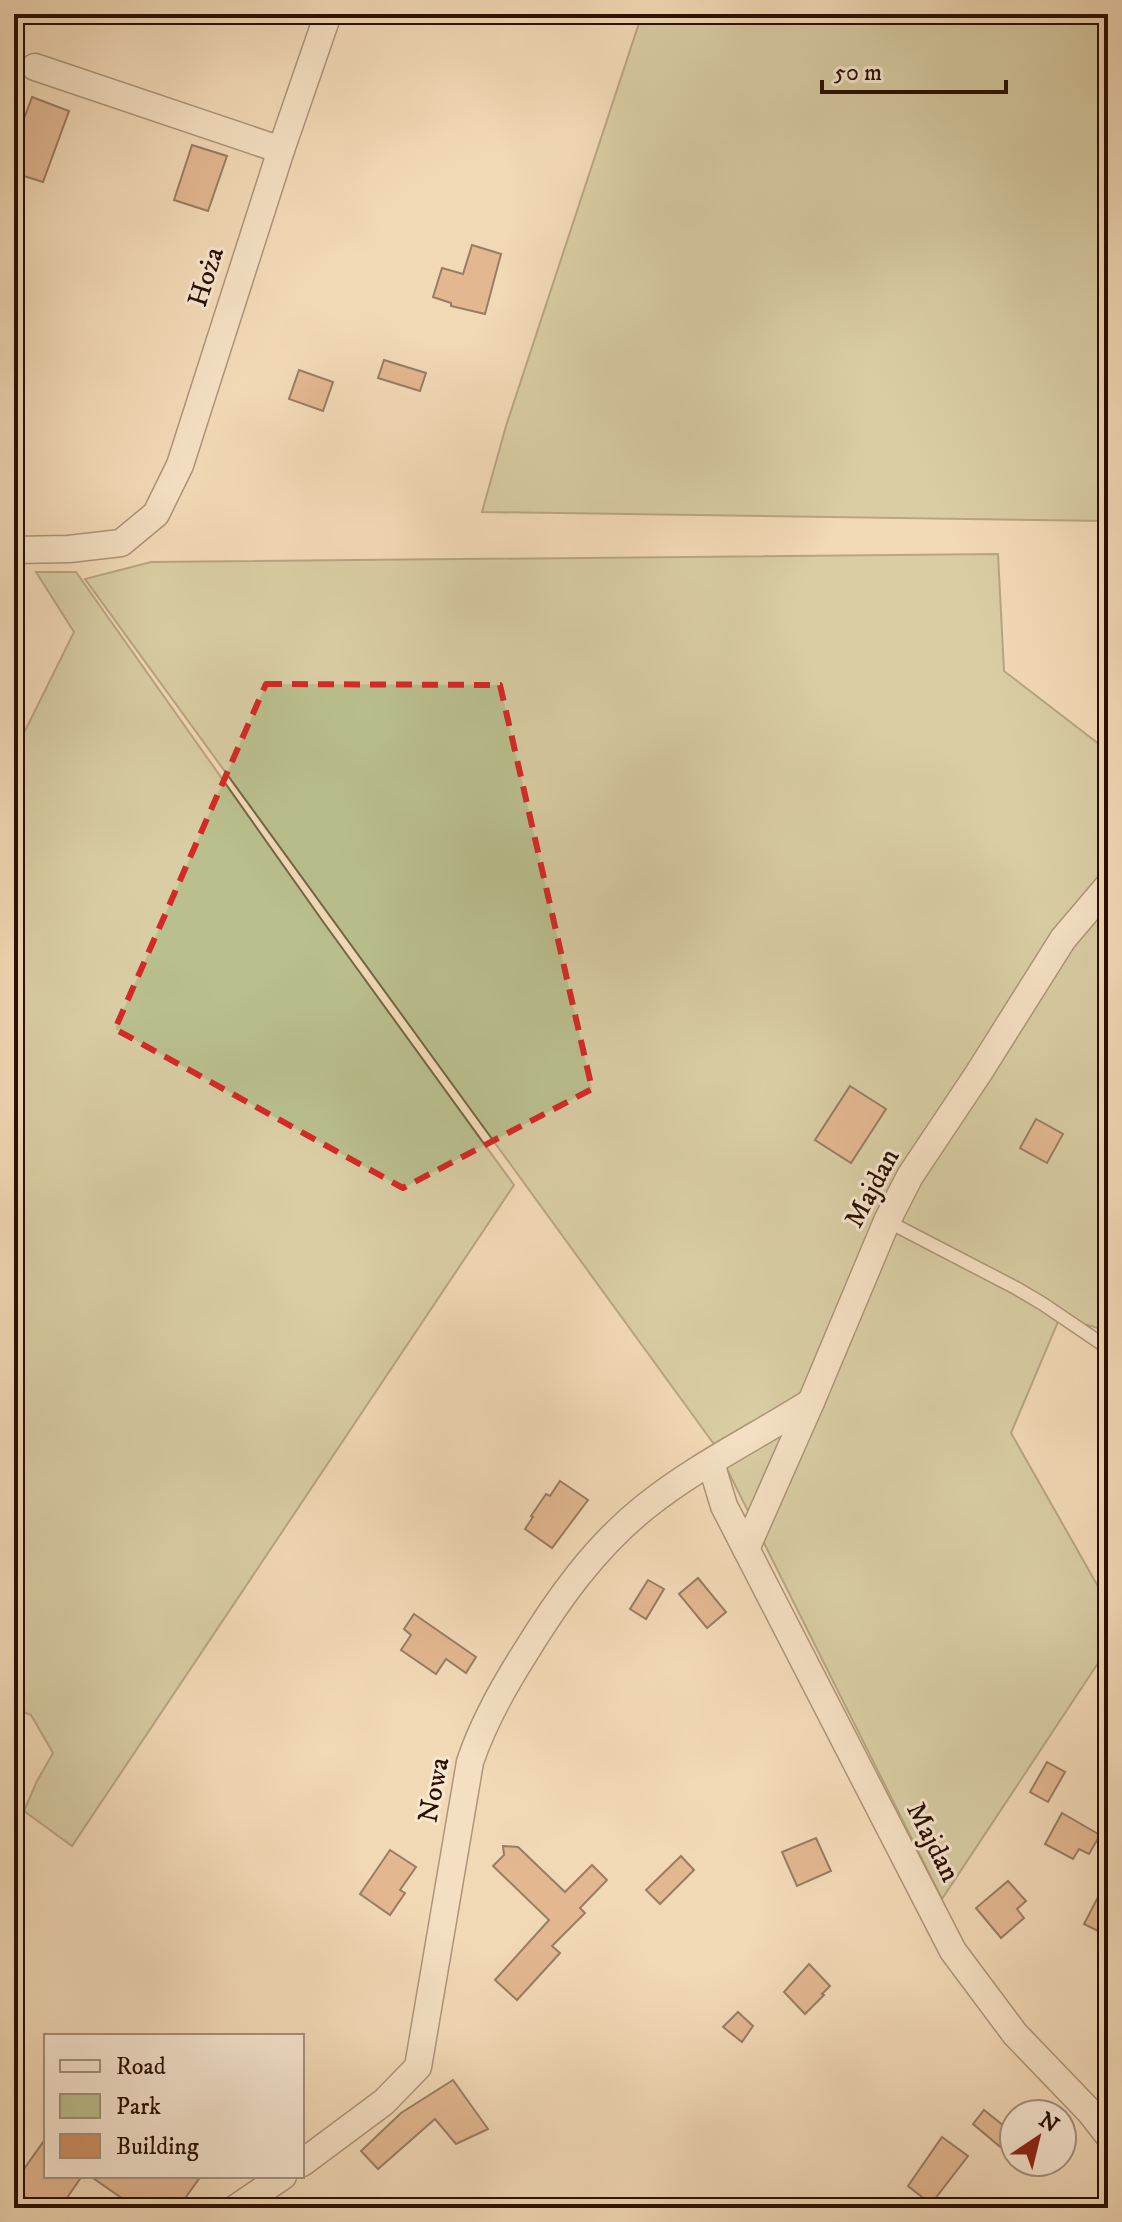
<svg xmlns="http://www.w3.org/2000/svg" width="1122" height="2222" viewBox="0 0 1122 2222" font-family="'IM FELL DW Pica',serif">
<rect width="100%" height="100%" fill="#f2d9b6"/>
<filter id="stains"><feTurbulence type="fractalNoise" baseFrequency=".0025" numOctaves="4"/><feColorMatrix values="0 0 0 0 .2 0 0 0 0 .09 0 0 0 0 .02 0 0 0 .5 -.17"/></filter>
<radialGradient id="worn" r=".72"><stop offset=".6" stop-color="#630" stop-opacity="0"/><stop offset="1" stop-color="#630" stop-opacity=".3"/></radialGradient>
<!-- green -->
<g fill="#babf8e" stroke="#726747" stroke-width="2">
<path d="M 642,14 L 1108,14 L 1108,521 L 482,512 L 506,426 Z"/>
<path d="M 998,554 L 1004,671 L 1108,751 L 1108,1331 L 1060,1317 L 1011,1433 L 1108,1604 L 1108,1648 L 942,1899 L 716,1447 L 85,579 L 151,562 Z"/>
<path d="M 36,572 L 76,572 L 324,923 L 514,1185 L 72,1846 L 24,1811 L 37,1781 L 53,1753 L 31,1715 L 14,1708 L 14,753 L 74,632 Z"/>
</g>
<!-- building -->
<g fill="#d09165" stroke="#2a0f00" stroke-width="2">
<path d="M 32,97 L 69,111 L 43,182 L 14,173 L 14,112 L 25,116 Z"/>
<path d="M 192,145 L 227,156 L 208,211 L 174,200 Z"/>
<path d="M 472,245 L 501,254 L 485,314 L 451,306 L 451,303 L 433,297 L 442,268 L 463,274 Z"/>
<path d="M 384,360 L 426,373 L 420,391 L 378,378 Z"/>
<path d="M 299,370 L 333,382 L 323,411 L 289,399 Z"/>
<path d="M 850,1086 L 886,1109 L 851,1163 L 815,1140 Z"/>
<path d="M 1036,1119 L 1063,1134 L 1047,1163 L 1020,1148 Z"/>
<path d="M 560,1481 L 588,1500 L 552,1548 L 525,1529 L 533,1517 L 531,1516 L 546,1494 L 550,1496 Z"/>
<path d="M 698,1578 L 726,1612 L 707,1628 L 679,1594 Z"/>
<path d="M 648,1580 L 664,1589 L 646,1619 L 630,1609 Z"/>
<path d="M 414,1614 L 476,1657 L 466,1673 L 446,1659 L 436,1674 L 401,1650 L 411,1635 L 404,1629 Z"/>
<path d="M 1047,1762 L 1065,1772 L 1048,1802 L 1030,1792 Z"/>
<path d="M 1062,1813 L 1100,1835 L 1089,1854 L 1079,1849 L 1073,1859 L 1045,1844 Z"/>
<path d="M 816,1838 L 831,1871 L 797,1886 L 782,1852 Z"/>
<path d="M 503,1846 L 518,1847 L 565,1892 L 592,1865 L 607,1880 L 580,1908 L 585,1913 L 552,1946 L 560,1953 L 517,2000 L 495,1980 L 549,1920 L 493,1866 L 504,1855 Z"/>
<path d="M 390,1850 L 416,1867 L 400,1890 L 405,1893 L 390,1915 L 360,1894 Z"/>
<path d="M 681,1856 L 694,1870 L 660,1904 L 646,1890 Z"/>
<path d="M 1108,1878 L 1108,1936 L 1084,1924 Z"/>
<path d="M 1008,1881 L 1026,1901 L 1017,1909 L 1024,1918 L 1001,1938 L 976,1908 Z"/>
<path d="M 809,1964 L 830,1986 L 822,1994 L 824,1995 L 805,2014 L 784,1992 Z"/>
<path d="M 738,2012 L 753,2026 L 742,2042 L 723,2027 Z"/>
<path d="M 453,2080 L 488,2129 L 456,2144 L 435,2119 L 378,2169 L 361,2151 L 401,2113 Z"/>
<path d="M 984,2110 L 1014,2134 L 1014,2138 L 1004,2150 L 973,2124 Z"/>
<path d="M 942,2137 L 968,2156 L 931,2204 L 908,2186 Z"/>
<path d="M 46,2138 L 46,2176 L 82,2176 L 60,2208 L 40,2208 L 14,2189 L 14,2183 Z"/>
<path d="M 90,2176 L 201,2176 L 178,2208 L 136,2208 Z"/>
</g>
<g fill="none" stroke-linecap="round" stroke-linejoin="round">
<defs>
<path id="service" d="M 887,1221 L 1016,1288 L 1043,1304 L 1108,1348"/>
<g id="minor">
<path d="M 35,67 L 281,150"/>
<path d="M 14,550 L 69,549 L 121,543 L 156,514 L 180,465 L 281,150 L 328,14"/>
<path d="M 711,1463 L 724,1506 L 953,1951 L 1015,2034 L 1090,2112 L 1108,2135"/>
<path d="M 746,1549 L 811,1402 L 887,1221 L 910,1176 L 978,1074 L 1063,939 L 1108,886"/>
<path d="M 302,2163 L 384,2102 L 418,2067 L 470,1762 C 483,1723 502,1689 525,1653 C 558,1599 595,1547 645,1507 C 696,1466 756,1437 811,1402"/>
<path d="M 236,2208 L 283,2176"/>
</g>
</defs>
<!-- service casing -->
<use href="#service" stroke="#5c422e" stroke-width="15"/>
<!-- minor casing -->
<use href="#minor" stroke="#5c422e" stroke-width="29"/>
<!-- service -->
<use href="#service" stroke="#f7e6d0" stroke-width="12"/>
<!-- minor -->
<use href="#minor" stroke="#f7e6d0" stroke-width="26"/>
</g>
<!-- marked area -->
<path d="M0 0H1122V2222H0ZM 266,684 L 500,685 L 592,1089 L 403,1188 L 115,1029 Z" fill="#f2d9b6" fill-opacity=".55" fill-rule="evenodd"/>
<path fill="none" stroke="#d62828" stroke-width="6" stroke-dasharray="16 10" stroke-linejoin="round" d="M 266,684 L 500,685 L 592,1089 L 403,1188 L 115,1029 Z"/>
<g text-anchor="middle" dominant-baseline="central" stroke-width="6" stroke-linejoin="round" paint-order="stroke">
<!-- street labels -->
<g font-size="28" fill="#2a0f00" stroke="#f7e6d0">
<text transform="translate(206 277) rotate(-72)">Hoża</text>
<text transform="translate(872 1188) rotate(-62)">Majdan</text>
<text transform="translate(434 1790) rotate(-79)">Nowa</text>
<text transform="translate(933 1842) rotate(63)">Majdan</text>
</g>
</g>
<!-- margin -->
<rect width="1122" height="2222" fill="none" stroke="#f2d9b6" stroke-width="48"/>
<rect x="16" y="16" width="1090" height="2190" fill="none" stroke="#2a0f00" stroke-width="4"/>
<rect x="24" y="24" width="1074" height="2174" fill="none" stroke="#2a0f00" stroke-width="2"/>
<!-- legend -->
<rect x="44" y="2034" width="260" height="144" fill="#f7e6d0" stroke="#a5907d" stroke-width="2"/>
<rect x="60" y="2060" width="40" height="12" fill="#f7e6d0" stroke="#a5907d" stroke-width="2"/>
<text x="116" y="2074" font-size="24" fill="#2a0f00">Road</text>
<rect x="60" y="2094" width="40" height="24" fill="#babf8e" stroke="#a5907d" stroke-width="2"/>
<text x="116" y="2114" font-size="24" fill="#2a0f00">Park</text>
<rect x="60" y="2134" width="40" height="24" fill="#d09165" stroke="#a5907d" stroke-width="2"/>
<text x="116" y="2154" font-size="24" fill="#2a0f00">Building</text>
<!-- north arrow -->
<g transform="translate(1038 2138) rotate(35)"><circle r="38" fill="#f7e6d0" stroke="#a5907d" stroke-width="2"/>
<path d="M0-6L14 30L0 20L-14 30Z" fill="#8f2418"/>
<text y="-12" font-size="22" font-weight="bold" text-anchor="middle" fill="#2a0f00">N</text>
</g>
<!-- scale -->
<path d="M822 80v12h184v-12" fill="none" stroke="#2a0f00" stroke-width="4"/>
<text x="834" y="80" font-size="24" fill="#2a0f00" stroke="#f7e6d0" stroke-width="6" paint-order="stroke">50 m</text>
<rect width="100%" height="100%" filter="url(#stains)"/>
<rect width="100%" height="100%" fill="url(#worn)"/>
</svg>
